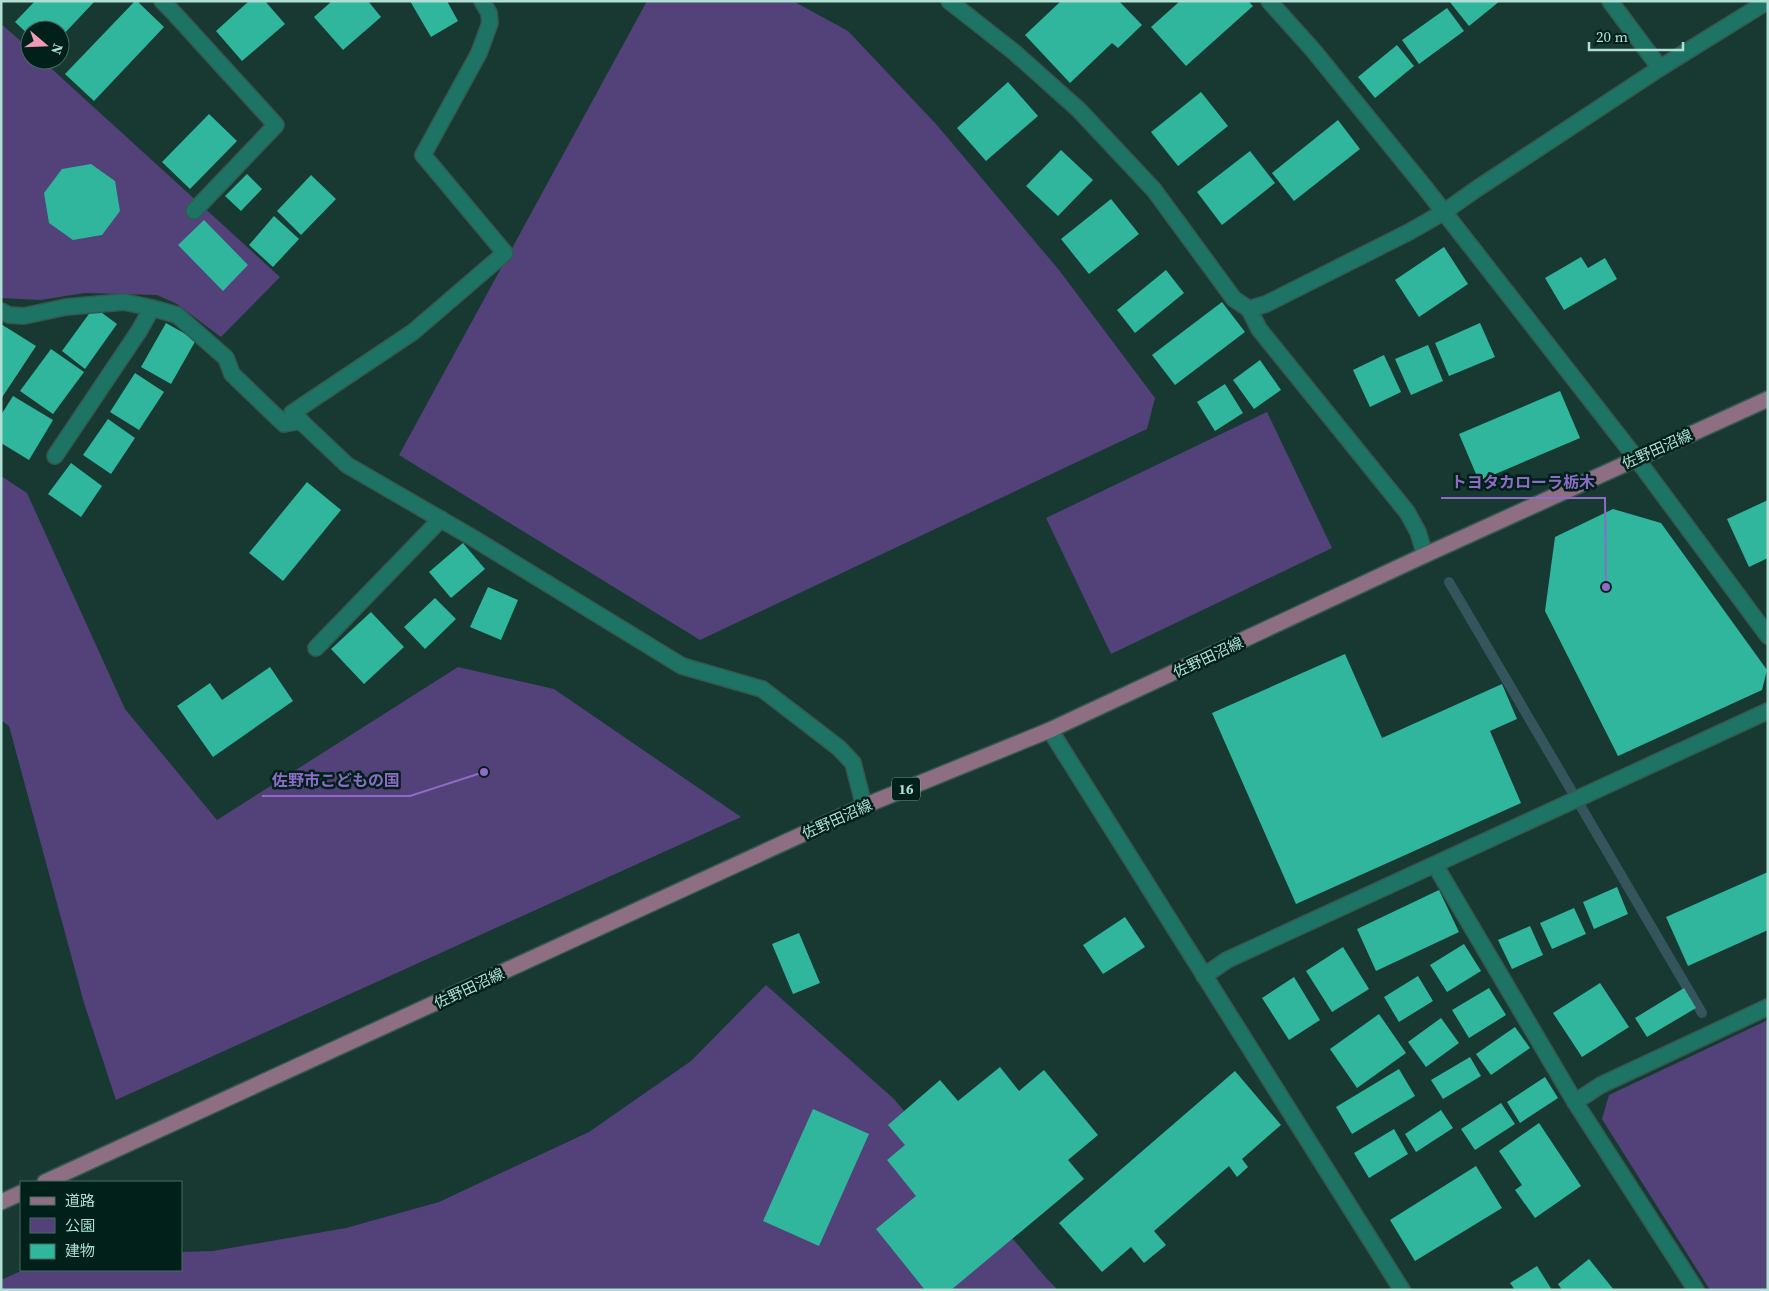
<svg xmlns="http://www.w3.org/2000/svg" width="1769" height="1291" viewBox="0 0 1769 1291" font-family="'Source Serif 4','Noto Sans JP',serif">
<rect width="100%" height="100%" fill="#173932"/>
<!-- green -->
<g fill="#534179">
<path d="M 647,1 L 793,1 L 848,31 L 936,124 L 1059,270 L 1155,398 L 1147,429 L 700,640 L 399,455 Z"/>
<path d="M 1,24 L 30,49 L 30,60 L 42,60 L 280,277 L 221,337 L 177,304 L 157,295 L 85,293 L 40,300 L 1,298 Z"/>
<path d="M 1267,412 L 1332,548 L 1111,654 L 1046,518 Z"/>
<path d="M 1,476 L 27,493 L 125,709 L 217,820 L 458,667 L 554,689 L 741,817 L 116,1100 L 84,1003 L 9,726 L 1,720 Z"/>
<path d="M 766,985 L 894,1099 L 1047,1279 L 1058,1290 L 1,1290 L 1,1280 L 23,1270 L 181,1270 L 181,1252 L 213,1251 L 346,1228 L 439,1202 L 589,1132 L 691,1061 Z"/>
<path d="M 1768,1020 L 1768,1290 L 1710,1290 L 1602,1119 L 1609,1095 Z"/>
</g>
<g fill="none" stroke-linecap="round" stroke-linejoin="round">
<!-- stream -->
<path stroke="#35555d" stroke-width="10" d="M 1449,582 L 1702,1013"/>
</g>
<!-- building -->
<g fill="#30b69d">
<path d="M 35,1 L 95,1 L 60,38 L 60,30 L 30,30 L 30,36 L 15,22 Z"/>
<path d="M 135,1 L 137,1 L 164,27 L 94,101 L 65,74 Z"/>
<path d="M 249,1 L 265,1 L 285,24 L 242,61 L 216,31 Z"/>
<path d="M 332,1 L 368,1 L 381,17 L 343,50 L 314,17 Z"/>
<path d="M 410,1 L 447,1 L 458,21 L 431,37 Z"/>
<path d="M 1061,1 L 1119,1 L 1142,25 L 1118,48 L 1112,43 L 1070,83 L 1025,35 Z"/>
<path d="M 1180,1 L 1248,1 L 1253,6 L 1186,66 L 1151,27 Z"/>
<path d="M 1449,1 L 1500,1 L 1469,26 Z"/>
<path d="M 1447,8 L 1464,31 L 1419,64 L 1402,40 Z"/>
<path d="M 1397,45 L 1414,66 L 1375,98 L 1358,77 Z"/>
<path d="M 1008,82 L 1038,116 L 986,161 L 957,128 Z"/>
<path d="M 1201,92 L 1228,126 L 1178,166 L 1151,132 Z"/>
<path d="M 209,114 L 237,141 L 190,189 L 162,162 Z"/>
<path d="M 1338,120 L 1360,149 L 1294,201 L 1272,173 Z"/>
<path d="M 1061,150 L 1093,180 L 1058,216 L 1026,186 Z"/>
<path d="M 1250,151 L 1275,183 L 1222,225 L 1197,192 Z"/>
<path d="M 91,164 L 115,181 L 120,211 L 102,235 L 73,240 L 49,223 L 44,193 L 62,169 Z"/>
<path d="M 247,174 L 262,189 L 241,211 L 225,196 Z"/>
<path d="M 311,175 L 336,199 L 301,235 L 277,211 Z"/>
<path d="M 1111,199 L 1139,234 L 1089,274 L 1061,239 Z"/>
<path d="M 274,216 L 299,239 L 273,267 L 249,245 Z"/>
<path d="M 204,220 L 248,265 L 223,291 L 178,245 Z"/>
<path d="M 1444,247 L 1468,284 L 1419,317 L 1395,280 Z"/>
<path d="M 1581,257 L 1588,268 L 1605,258 L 1617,279 L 1564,310 L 1545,278 Z"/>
<path d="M 1166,270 L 1184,293 L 1135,333 L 1117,310 Z"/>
<path d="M 1222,302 L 1245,332 L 1175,385 L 1152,355 Z"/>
<path d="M 94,307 L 117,324 L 85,369 L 62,351 Z"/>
<path d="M 166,323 L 196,340 L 171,384 L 141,367 Z"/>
<path d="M 1480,323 L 1495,357 L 1449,376 L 1435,343 Z"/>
<path d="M 1,324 L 36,346 L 1,399 Z"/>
<path d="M 1428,345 L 1443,381 L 1411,395 L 1395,359 Z"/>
<path d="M 51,349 L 84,372 L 53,414 L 20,391 Z"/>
<path d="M 1384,355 L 1401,392 L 1370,407 L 1353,370 Z"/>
<path d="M 1260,360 L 1281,390 L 1254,409 L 1233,380 Z"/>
<path d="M 135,373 L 164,392 L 139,430 L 110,412 Z"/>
<path d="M 1225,384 L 1243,413 L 1215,431 L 1197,402 Z"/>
<path d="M 1560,391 L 1580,438 L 1479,481 L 1459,434 Z"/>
<path d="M 13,396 L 53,420 L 29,460 L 1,443 L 1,415 Z"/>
<path d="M 108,419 L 135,438 L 111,474 L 83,455 Z"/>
<path d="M 71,463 L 102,486 L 81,517 L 48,494 Z"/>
<path d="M 307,482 L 341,510 L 283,581 L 249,553 Z"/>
<path d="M 1768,500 L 1768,558 L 1749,567 L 1727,519 Z"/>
<path d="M 1613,509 L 1661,523 L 1767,670 L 1762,690 L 1618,756 L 1545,611 L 1555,537 Z"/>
<path d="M 463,543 L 485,569 L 451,598 L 429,572 Z"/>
<path d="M 488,587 L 518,600 L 501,640 L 470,627 Z"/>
<path d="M 435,598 L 456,619 L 425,649 L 404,627 Z"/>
<path d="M 371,612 L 404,647 L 364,684 L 331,649 Z"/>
<path d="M 1345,654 L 1382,738 L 1502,684 L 1517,719 L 1490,731 L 1521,803 L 1296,904 L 1212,713 Z"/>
<path d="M 270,667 L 293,701 L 213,757 L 177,706 L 210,683 L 222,700 Z"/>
<path d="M 1768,872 L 1768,930 L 1688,966 L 1666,917 Z"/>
<path d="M 1617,887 L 1628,914 L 1594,929 L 1583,902 Z"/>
<path d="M 1439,890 L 1459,932 L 1376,971 L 1357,929 Z"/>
<path d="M 1574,908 L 1586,934 L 1552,949 L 1540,923 Z"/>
<path d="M 1125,917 L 1145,947 L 1103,974 L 1083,945 Z"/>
<path d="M 1530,926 L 1543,955 L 1512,969 L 1498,940 Z"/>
<path d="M 799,933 L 820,983 L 793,994 L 772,944 Z"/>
<path d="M 1464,944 L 1481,971 L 1447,992 L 1430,965 Z"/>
<path d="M 1343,947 L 1369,989 L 1332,1012 L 1306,971 Z"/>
<path d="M 1418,976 L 1433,1001 L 1399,1022 L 1384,997 Z"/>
<path d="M 1294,977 L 1320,1020 L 1289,1040 L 1262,998 Z"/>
<path d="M 1600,983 L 1629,1027 L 1582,1057 L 1553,1013 Z"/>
<path d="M 1489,988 L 1506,1015 L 1469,1038 L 1452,1010 Z"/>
<path d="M 1684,988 L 1696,1008 L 1647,1037 L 1635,1018 Z"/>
<path d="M 1379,1014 L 1406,1053 L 1357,1088 L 1330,1049 Z"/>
<path d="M 1441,1018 L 1459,1043 L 1426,1067 L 1408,1042 Z"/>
<path d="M 1515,1027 L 1530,1048 L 1491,1075 L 1476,1054 Z"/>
<path d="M 1470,1057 L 1481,1076 L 1443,1099 L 1431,1080 Z"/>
<path d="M 1000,1067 L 1019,1091 L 1044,1070 L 1098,1135 L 1068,1160 L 1084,1179 L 951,1290 L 925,1290 L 876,1229 L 916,1196 L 887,1160 L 905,1145 L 888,1125 L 940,1080 L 958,1101 Z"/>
<path d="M 1399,1069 L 1415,1096 L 1352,1134 L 1336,1107 Z"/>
<path d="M 1235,1071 L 1281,1125 L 1242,1159 L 1248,1167 L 1237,1177 L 1229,1166 L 1154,1231 L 1166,1245 L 1144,1263 L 1131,1247 L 1102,1272 L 1059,1223 Z"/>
<path d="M 1545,1077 L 1558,1098 L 1520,1123 L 1507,1102 Z"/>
<path d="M 1501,1103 L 1515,1124 L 1475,1150 L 1461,1129 Z"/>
<path d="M 813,1109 L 869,1134 L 819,1246 L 763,1221 Z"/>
<path d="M 1441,1110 L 1453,1128 L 1416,1152 L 1405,1134 Z"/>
<path d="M 1539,1123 L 1581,1186 L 1535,1218 L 1515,1190 L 1522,1185 L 1499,1151 Z"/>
<path d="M 1394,1129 L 1408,1154 L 1369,1178 L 1354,1153 Z"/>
<path d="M 1476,1166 L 1502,1208 L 1415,1261 L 1390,1220 Z"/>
<path d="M 1589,1259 L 1614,1290 L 1562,1290 L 1558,1284 Z"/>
<path d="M 1537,1266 L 1552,1290 L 1515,1290 L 1510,1283 Z"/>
</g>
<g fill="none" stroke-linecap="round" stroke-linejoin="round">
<defs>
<g id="minor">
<path d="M 162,1 L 174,13 L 276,125 L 194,211"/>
<path d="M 482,1 L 489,13 L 490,23 L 479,53 L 423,155 L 505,253 L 413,332 L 292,413 L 347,465 L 473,538 L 682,666 L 762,689 L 839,748 L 853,763 L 864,806"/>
<path d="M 949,1 L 1014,52 L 1079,110 L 1154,190 L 1234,299 L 1249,309 L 1266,304 L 1409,232 L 1444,212 L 1475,190 L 1660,68 L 1768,1"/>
<path d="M 1269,1 L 1313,50 L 1426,189 L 1636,458 L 1768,636"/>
<path d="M 1610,1 L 1660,68"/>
<path d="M 1249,309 L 1259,329 L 1407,512 L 1418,532 L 1425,555"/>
<path d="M 1,311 L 9,315 L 24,316 L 66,307 L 124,302 L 152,308 L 177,315 L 226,358 L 232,374 L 284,424 L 301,421"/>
<path d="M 55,456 L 139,331 L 152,308"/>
<path d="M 316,648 L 441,519"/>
<path d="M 1050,730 L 1402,1290"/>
<path d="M 1435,865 L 1575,1102 L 1696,1290"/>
<path d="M 1204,976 L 1227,960 L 1768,711"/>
<path d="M 1575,1102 L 1601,1085 L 1768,1007"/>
</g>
<g id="major">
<path d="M 45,1182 L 864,806 L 1050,730 L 1425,555 L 1768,399"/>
<path d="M 1,1202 L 21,1193"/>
</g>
</defs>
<!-- minor casing -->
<use href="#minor" stroke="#355951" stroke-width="18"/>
<!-- major casing -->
<use href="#major" stroke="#355951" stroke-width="18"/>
<!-- minor -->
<use href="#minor" stroke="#1d7464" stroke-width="15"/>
<!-- major -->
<use href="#major" stroke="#8e6e82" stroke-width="15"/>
</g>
<g text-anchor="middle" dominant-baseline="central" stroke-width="5" stroke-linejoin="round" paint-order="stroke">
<!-- shield labels -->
<rect fill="#002019" stroke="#7ba69b" stroke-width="1" x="892" y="777.5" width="28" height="23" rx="4"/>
<g font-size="14" font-weight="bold" fill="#b0dfd3">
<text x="906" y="789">16</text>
</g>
<!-- street labels -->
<g font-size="15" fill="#b0dfd3" stroke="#002019">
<text transform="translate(1657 449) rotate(-24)">佐野田沼線</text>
<text transform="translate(1208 657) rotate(-25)">佐野田沼線</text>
<text transform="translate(837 819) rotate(-24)">佐野田沼線</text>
<text transform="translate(469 988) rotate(-25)">佐野田沼線</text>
</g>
</g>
<!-- callouts -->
<path fill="none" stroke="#8e6bc6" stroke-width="2" d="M1606 587L1605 498H1441M484 772L410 796H262"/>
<g fill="#8e6bc6" stroke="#002019" stroke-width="2">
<circle cx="1606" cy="587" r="5"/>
<circle cx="484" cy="772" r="5"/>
</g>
<g font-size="16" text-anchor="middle" font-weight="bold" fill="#8e6bc6" stroke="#002019" stroke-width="5" stroke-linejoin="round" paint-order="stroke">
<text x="1523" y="488">トヨタカローラ栃木</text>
<text x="336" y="786">佐野市こどもの国</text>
</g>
<!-- border -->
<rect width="1769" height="1291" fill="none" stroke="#b0dfd3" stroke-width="5"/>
<!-- legend -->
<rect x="20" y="1181" width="162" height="90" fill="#002019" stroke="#466c63"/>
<rect x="30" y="1197" width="25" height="8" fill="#8e6e82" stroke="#466c63"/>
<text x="65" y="1206" font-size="15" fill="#b0dfd3">道路</text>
<rect x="30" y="1218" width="25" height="15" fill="#534179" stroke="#466c63"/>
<text x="65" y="1231" font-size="15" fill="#b0dfd3">公園</text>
<rect x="30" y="1244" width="25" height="15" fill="#30b69d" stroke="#466c63"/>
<text x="65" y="1256" font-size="15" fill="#b0dfd3">建物</text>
<!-- north arrow -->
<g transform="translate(45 45) rotate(109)"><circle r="24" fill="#002019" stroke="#466c63"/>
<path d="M0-4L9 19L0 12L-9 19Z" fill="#ef9ab8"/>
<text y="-8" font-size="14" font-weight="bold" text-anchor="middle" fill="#b0dfd3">N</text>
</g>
<!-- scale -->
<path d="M1589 42v8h94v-8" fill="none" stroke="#b0dfd3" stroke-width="2.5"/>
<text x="1596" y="42" font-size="15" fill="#b0dfd3" stroke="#002019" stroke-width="4" paint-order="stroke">20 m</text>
</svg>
